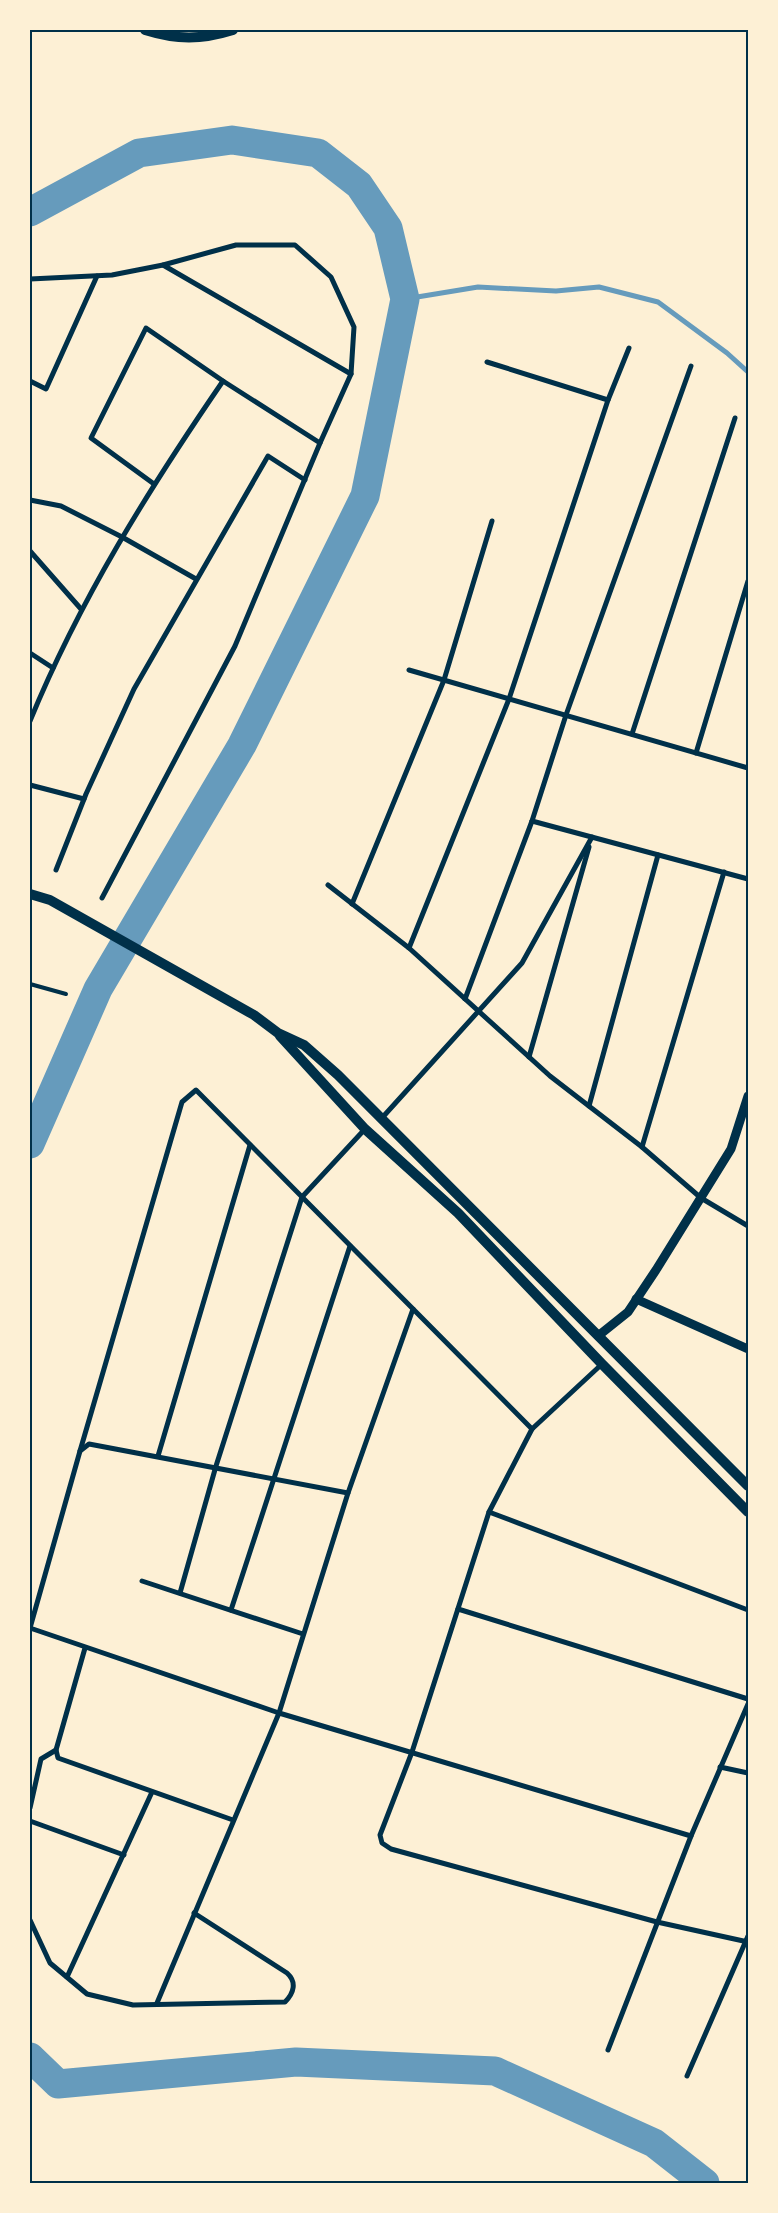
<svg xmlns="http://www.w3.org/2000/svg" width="778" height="2213" viewBox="0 0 778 2213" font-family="'Varela Round',sans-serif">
<rect width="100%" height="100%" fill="#fdf0d5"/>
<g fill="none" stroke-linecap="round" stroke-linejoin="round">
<!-- stream -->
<path stroke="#669bbc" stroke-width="5" d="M 405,299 L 478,287 L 556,291 L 599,287 L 658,302 L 727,353 L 748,372"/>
<!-- river -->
<g stroke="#669bbc" stroke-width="29">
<path d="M 30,212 L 139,153 L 232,140 L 318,153 L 359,185 L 388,228 L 405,299 L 365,496 L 242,745 L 98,989 L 30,1144"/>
<path d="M 30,2057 L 58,2084 L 296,2062 L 495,2071 L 654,2143 L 705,2183"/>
</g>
<!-- service -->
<path stroke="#003049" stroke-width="4" d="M 30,984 L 66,994"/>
<!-- minor -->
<g stroke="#003049" stroke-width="5">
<path d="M 163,265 L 351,374"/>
<path d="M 30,279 L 112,275 L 163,265 L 236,245 L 295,245 L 331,277 L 354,327 L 351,374 L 320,443 L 235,646 L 102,898"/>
<path d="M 487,362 L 608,400"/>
<path d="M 30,381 L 46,389 L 97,276"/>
<path d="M 154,484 L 91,438 L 146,328 L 223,381"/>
<path d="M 30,500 L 61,506 L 122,537 L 196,579"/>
<path d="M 30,551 L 81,609"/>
<path d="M 30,653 L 53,668"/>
<path d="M 409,670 L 748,768"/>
<path d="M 30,721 C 80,599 149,489 223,381 L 320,443"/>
<path d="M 632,734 L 735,418"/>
<path d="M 696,753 L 748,581"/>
<path d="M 30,785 L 84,799"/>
<path d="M 532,821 L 748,879"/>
<path d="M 56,870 L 86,794 L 134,689 L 268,456 L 305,480"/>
<path d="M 328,885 L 409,948 L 550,1076 L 642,1147 L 701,1198 L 748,1226"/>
<path d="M 352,904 L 444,680 L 492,521"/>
<path d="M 409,948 L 509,699 L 608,400 L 629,348"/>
<path d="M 465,999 L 532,821 L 566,715 L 691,366"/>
<path d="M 529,1057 L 589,847"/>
<path d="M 589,1106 L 658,855"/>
<path d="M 381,1119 L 522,963 L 592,837"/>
<path d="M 642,1147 L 724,872"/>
<path d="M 602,1364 L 532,1429 L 489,1512 L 412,1752 L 380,1835 L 382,1843 L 391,1849 L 657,1922 L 748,1942"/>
<path d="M 80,1451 L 182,1102 L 196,1090 L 532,1429"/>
<path d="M 158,1456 L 250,1145"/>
<path d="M 489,1512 L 748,1610"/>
<path d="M 142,1581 L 303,1634"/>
<path d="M 180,1593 L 216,1466 L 302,1197 L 365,1129"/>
<path d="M 458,1609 L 748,1699"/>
<path d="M 231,1610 L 350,1246"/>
<path d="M 30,1628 L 279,1713 L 691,1836"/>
<path d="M 30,1628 L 80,1451 L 89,1444 L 348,1493"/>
<path d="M 85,1648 L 56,1750 L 58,1758 L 233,1820"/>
<path d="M 720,1767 L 748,1773"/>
<path d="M 30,1808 L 41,1759 L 56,1750"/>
<path d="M 30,1821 L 124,1855"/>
<path d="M 30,1920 L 50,1963 L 87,1994 L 133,2005 L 285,2002 C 294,1993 297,1982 287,1973 L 194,1913"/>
<path d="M 67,1977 L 152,1792"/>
<path d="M 157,2003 L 279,1713 L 348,1493 L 413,1309"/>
<path d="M 608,2050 L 691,1836 L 748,1704"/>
<path d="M 687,2076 L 748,1936"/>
</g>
<!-- tertiary -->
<g stroke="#003049" stroke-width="9">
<path d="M 636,1299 L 748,1349"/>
<path d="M 598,1336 L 628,1312 L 656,1270 L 731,1149 L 748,1096"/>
</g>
<!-- secondary -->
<g stroke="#003049" stroke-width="10">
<path d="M 145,30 C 177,40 201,40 233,30"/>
<path d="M 30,894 L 50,900 L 254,1015 L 278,1033 L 304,1045 L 338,1075 L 748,1486"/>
<path d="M 280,1036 L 365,1129 L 458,1213 L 602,1364 L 748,1512"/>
</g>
</g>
<!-- border -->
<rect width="778" height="2213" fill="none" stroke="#fdf0d5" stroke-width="62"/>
<rect x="31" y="31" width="716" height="2151" fill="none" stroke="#003049" stroke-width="2"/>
</svg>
